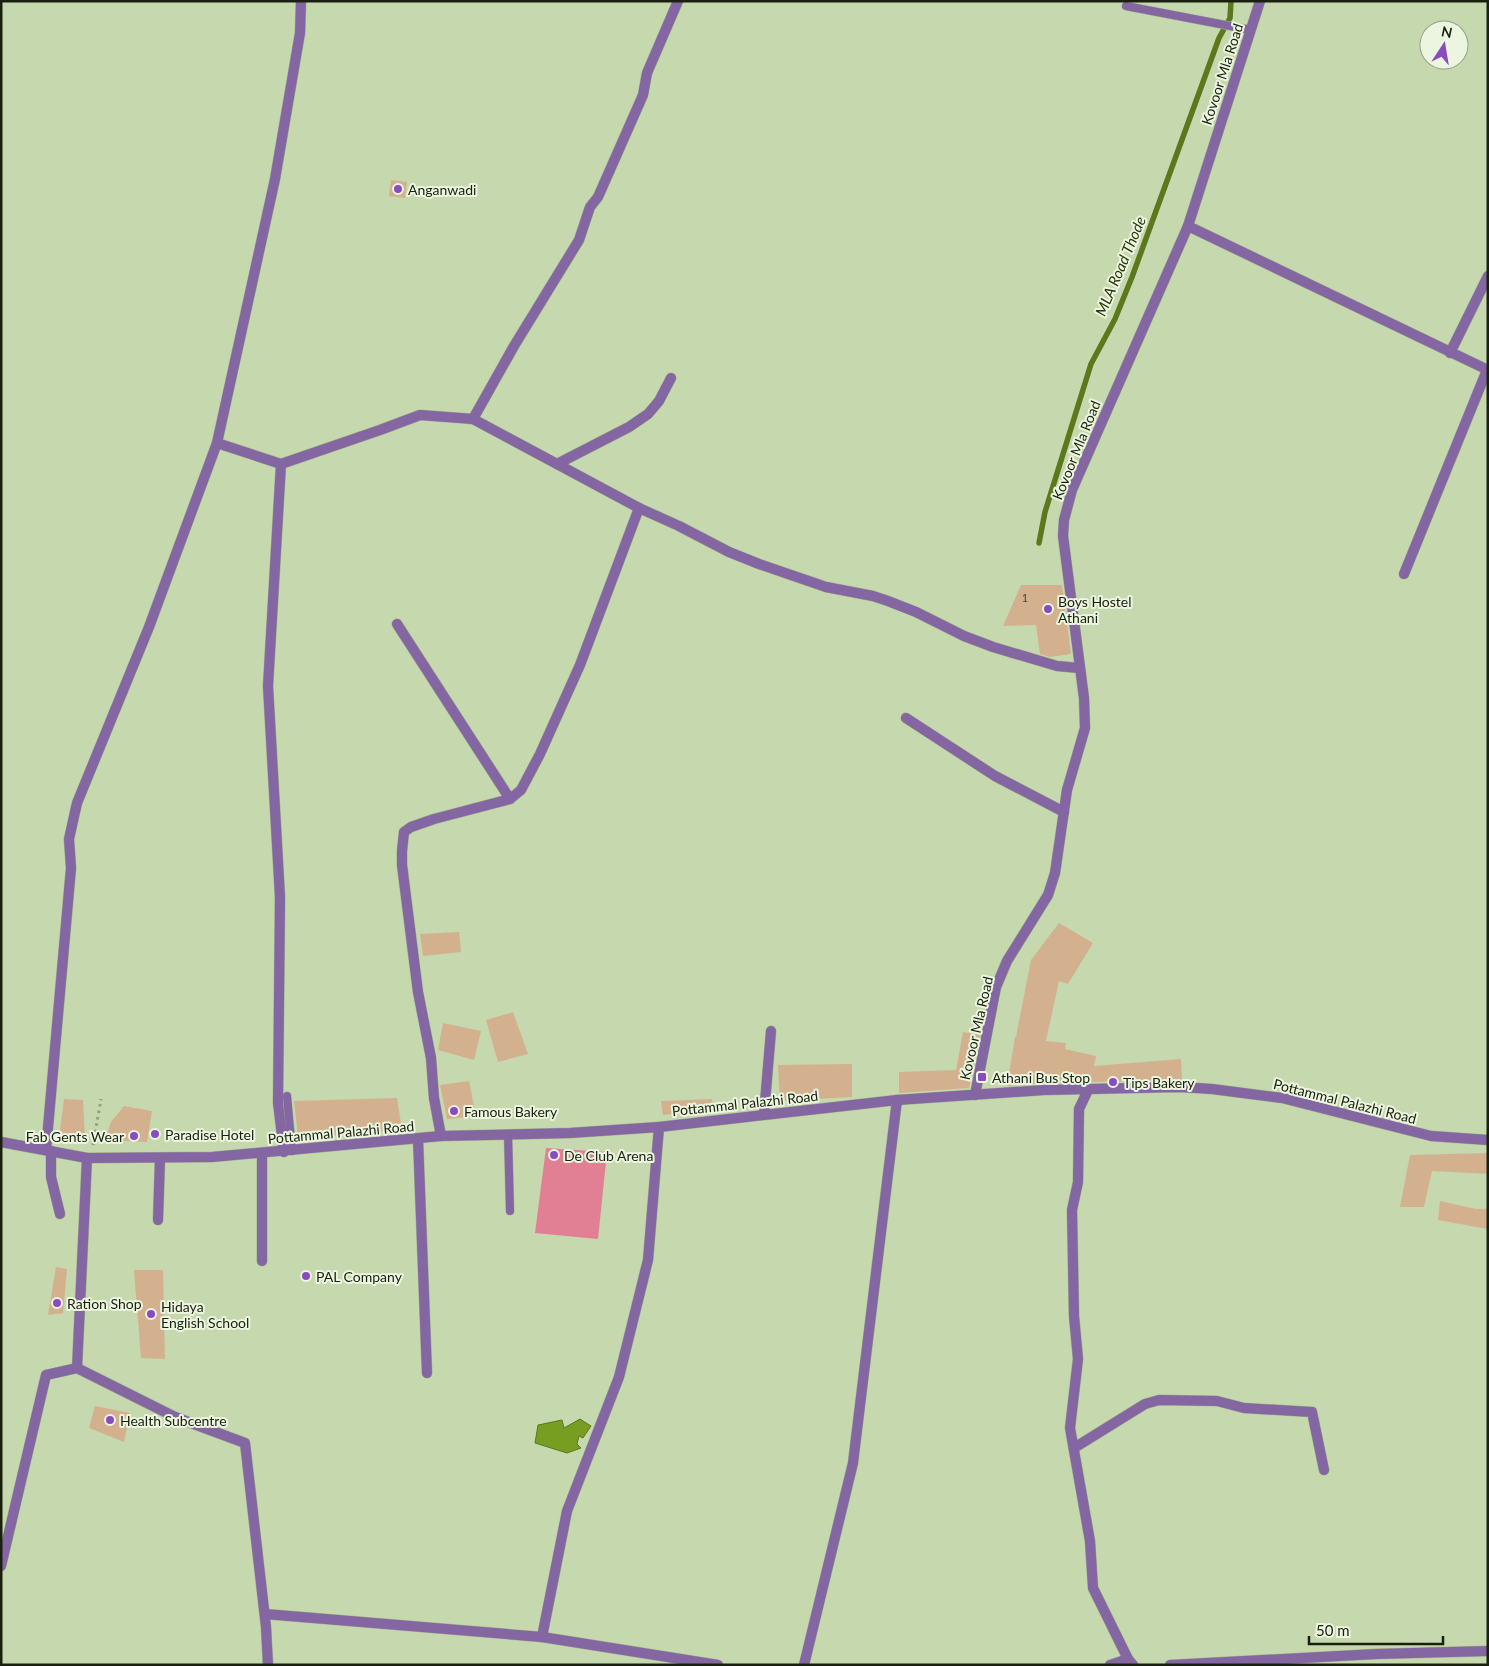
<svg xmlns="http://www.w3.org/2000/svg" width="1489" height="1666" viewBox="0 0 1489 1666" font-family="Lato,sans-serif">
<rect width="100%" height="100%" fill="#c6d8ad"/>
<!-- green -->
<path fill="#e17f95" d="M 546,1148 L 607,1152 L 598,1239 L 535,1233 Z"/>
<!-- water -->
<path fill="#779d21" stroke="#5b781c" d="M 580,1419 L 591,1426 L 583,1438 L 579,1436 L 577,1444 L 581,1448 L 567,1453 L 535,1443 L 538,1425 L 562,1420 L 564,1428 Z"/>
<g fill="none" stroke-linecap="round" stroke-linejoin="round">
<!-- stream -->
<path stroke="#5b781c" stroke-width="5.5" d="M 1039,543 L 1045,512 L 1091,364 L 1115,319 L 1132,277 L 1219,38 L 1230,18 L 1231,1"/>
</g>
<!-- building -->
<g fill="#d3b18f">
<path d="M 391,180 L 407,182 L 405,198 L 389,196 Z"/>
<path d="M 1021,585 L 1062,585 L 1071,654 L 1050,657 L 1040,654 L 1036,625 L 1003,626 Z"/>
<path d="M 1059,923 L 1093,943 L 1068,984 L 1059,981 L 1046,1041 L 1066,1043 L 1065,1049 L 1096,1056 L 1094,1066 L 1181,1059 L 1182,1080 L 1044,1083 L 1007,1086 L 1015,1037 L 1016,1037 L 1031,960 Z"/>
<path d="M 459,932 L 461,952 L 423,956 L 420,934 Z"/>
<path d="M 513,1012 L 528,1054 L 498,1062 L 486,1020 Z"/>
<path d="M 443,1023 L 481,1031 L 474,1060 L 438,1050 Z"/>
<path d="M 963,1032 L 980,1035 L 969,1088 L 899,1093 L 899,1072 L 956,1070 Z"/>
<path d="M 852,1064 L 852,1097 L 780,1101 L 778,1065 Z"/>
<path d="M 469,1081 L 476,1116 L 447,1119 L 440,1085 Z"/>
<path d="M 397,1098 L 402,1130 L 329,1136 L 298,1136 L 294,1101 Z"/>
<path d="M 64,1099 L 83,1100 L 85,1139 L 59,1137 Z"/>
<path d="M 712,1099 L 713,1110 L 663,1115 L 661,1101 Z"/>
<path d="M 124,1106 L 152,1111 L 147,1142 L 105,1140 L 111,1122 Z"/>
<path d="M 1488,1153 L 1488,1174 L 1432,1171 L 1424,1207 L 1400,1207 L 1410,1155 Z"/>
<path d="M 1440,1201 L 1476,1209 L 1488,1209 L 1488,1229 L 1438,1220 Z"/>
<path d="M 56,1267 L 67,1269 L 63,1313 L 48,1315 Z"/>
<path d="M 134,1270 L 163,1270 L 165,1359 L 141,1358 Z"/>
<path d="M 95,1406 L 130,1413 L 124,1442 L 89,1428 Z"/>
</g>
<g fill="none" stroke-linecap="round" stroke-linejoin="round">
<defs>
<g id="lane">
<path d="M 1126,6 L 1251,30"/>
<path d="M 287,1096 L 292,1151"/>
<path d="M 508,1134 L 510,1211"/>
</g>
<g id="street">
<path d="M 1188,226 L 1488,370"/>
<path d="M 1450,353 L 1488,276"/>
<path d="M 671,378 L 659,401 L 648,414 L 629,427 L 557,464 L 639,508 L 679,526 L 729,552 L 759,564 L 826,587 L 873,596 L 888,601 L 916,612 L 964,636 L 993,647 L 1057,666 L 1079,668"/>
<path d="M 217,443 L 281,464 L 268,686 L 280,897 L 278,1103 L 284,1152"/>
<path d="M 281,464 L 380,430 L 420,415 L 473,419"/>
<path d="M 557,464 L 473,419 L 514,346 L 579,240 L 590,207 L 598,197 L 643,95 L 647,73 L 678,1"/>
<path d="M 1404,574 L 1487,370"/>
<path d="M 397,624 L 510,799"/>
<path d="M 906,718 L 995,776 L 1064,812"/>
<path d="M 1088,1090 L 1079,1109 L 1078,1182 L 1072,1210 L 1074,1316 L 1078,1359 L 1070,1428 L 1090,1541 L 1093,1588 L 1128,1659 L 1133,1665"/>
<path d="M 975,1095 L 996,987 L 1007,961 L 1048,895 L 1055,873 L 1067,790 L 1085,728 L 1084,698 L 1063,536 L 1064,520 L 1072,490 L 1188,226 L 1260,1"/>
<path d="M 764,1114 L 771,1031"/>
<path d="M 441,1136 L 434,1098 L 431,1058 L 418,992 L 402,865 L 402,851 L 404,832 L 411,827 L 434,819 L 510,799 L 521,790 L 540,754 L 580,665 L 639,508"/>
<path d="M 418,1139 L 427,1373"/>
<path d="M 1,1142 L 87,1158 L 212,1157 L 441,1136 L 570,1133 L 659,1127 L 897,1100 L 1044,1090 L 1180,1087 L 1212,1089 L 1282,1098 L 1431,1136 L 1488,1140"/>
<path d="M 46,1150 L 71,868 L 69,839 L 77,803 L 149,627 L 217,443 L 275,179 L 300,33 L 301,1"/>
<path d="M 51,1151 L 51,1177 L 60,1214"/>
<path d="M 262,1153 L 262,1261"/>
<path d="M 87,1158 L 77,1368 L 175,1417 L 245,1443 L 266,1627 L 268,1665"/>
<path d="M 158,1220 L 160,1158"/>
<path d="M 1074,1448 L 1145,1404 L 1159,1400 L 1217,1401 L 1244,1408 L 1312,1412 L 1324,1470"/>
<path d="M 1,1566 L 46,1375 L 77,1368"/>
<path d="M 265,1614 L 542,1637 L 567,1511 L 619,1377 L 648,1260 L 659,1127"/>
<path d="M 542,1637 L 718,1665"/>
<path d="M 804,1665 L 853,1463 L 897,1100"/>
<path d="M 1110,1665 L 1128,1659"/>
<path d="M 1170,1665 L 1376,1654 L 1488,1651"/>
</g>
</defs>
<!-- lane casing -->
<use href="#lane" stroke="#a4b38e" stroke-width="9"/>
<!-- street casing -->
<use href="#street" stroke="#a4b38e" stroke-width="11"/>
<!-- path -->
<path stroke="#91a07d" stroke-width="3" stroke-dasharray="2.5 4" stroke-linecap="butt" d="M 93,1145 L 101,1099"/>
<!-- lane -->
<use href="#lane" stroke="#8467a2" stroke-width="8"/>
<!-- street -->
<use href="#street" stroke="#8467a2" stroke-width="10"/>
</g>
<!-- markers -->
<g fill="#894bc0" stroke="#ecf5df" stroke-width="2">
<circle cx="398" cy="189" r="5"/>
<circle cx="1048" cy="609" r="5"/>
<rect x="977" y="1072" width="10" height="10" rx="2.5"/>
<circle cx="1113" cy="1082" r="5"/>
<circle cx="454" cy="1111" r="5"/>
<circle cx="155" cy="1134" r="5"/>
<circle cx="134" cy="1136" r="5"/>
<circle cx="554" cy="1155" r="5"/>
<circle cx="306" cy="1276" r="5"/>
<circle cx="57" cy="1303" r="5"/>
<circle cx="151" cy="1314" r="5"/>
<circle cx="110" cy="1420" r="5"/>
</g>
<g text-anchor="middle" dominant-baseline="central" stroke-width="4" stroke-linejoin="round" paint-order="stroke">
<!-- number labels -->
<g font-size="11" fill="#484430">
<text x="1025" y="597">1</text>
</g>
<!-- street labels -->
<g font-size="14" fill="#1a2010" stroke="#ecf5df">
<text transform="translate(1222 74) rotate(-72)">Kovoor Mla Road</text>
<text transform="translate(1076 450) rotate(-68)">Kovoor Mla Road</text>
<text transform="translate(976 1028) rotate(-77)">Kovoor Mla Road</text>
<text transform="translate(1345 1101) rotate(14)">Pottammal Palazhi Road</text>
<text transform="translate(745 1103) rotate(-6)">Pottammal Palazhi Road</text>
<text transform="translate(341 1132) rotate(-5)">Pottammal Palazhi Road</text>
</g>
<!-- poi labels -->
<g font-size="14" fill="#1a2010" stroke="#ecf5df" text-anchor="start">
<text x="408" y="189">Anganwadi</text>
<text x="1058" y="601">Boys Hostel<tspan x="1058" dy="16">Athani</tspan></text>
<text x="992" y="1077">Athani Bus Stop</text>
<text x="1123" y="1082">Tips Bakery</text>
<text x="464" y="1111">Famous Bakery</text>
<text x="165" y="1134">Paradise Hotel</text>
<text x="124" y="1136" text-anchor="end">Fab Gents Wear</text>
<text x="564" y="1155">De Club Arena</text>
<text x="316" y="1276">PAL Company</text>
<text x="67" y="1303">Ration Shop</text>
<text x="161" y="1306">Hidaya<tspan x="161" dy="16">English School</tspan></text>
<text x="120" y="1420">Health Subcentre</text>
</g>
<!-- water labels -->
<g font-size="15" font-style="italic" fill="#283707" stroke="#ecf5df">
<text transform="translate(1120 266) rotate(-67)">MLA Road Thode</text>
</g>
</g>
<!-- border -->
<rect width="1489" height="1666" fill="none" stroke="#1a2010" stroke-width="5"/>
<!-- north arrow -->
<g transform="translate(1444 45) rotate(12)"><circle r="24" fill="#ecf5df" stroke="#98a08c"/>
<path d="M0-4L9 19L0 12L-9 19Z" fill="#894bc0"/>
<text y="-8" font-size="14" font-weight="bold" text-anchor="middle" fill="#1a2010">N</text>
</g>
<!-- scale -->
<path d="M1309 1636v8h134v-8" fill="none" stroke="#1a2010" stroke-width="2.5"/>
<text x="1316" y="1636" font-size="15" fill="#1a2010" stroke="#ecf5df" stroke-width="4" paint-order="stroke">50 m</text>
</svg>
